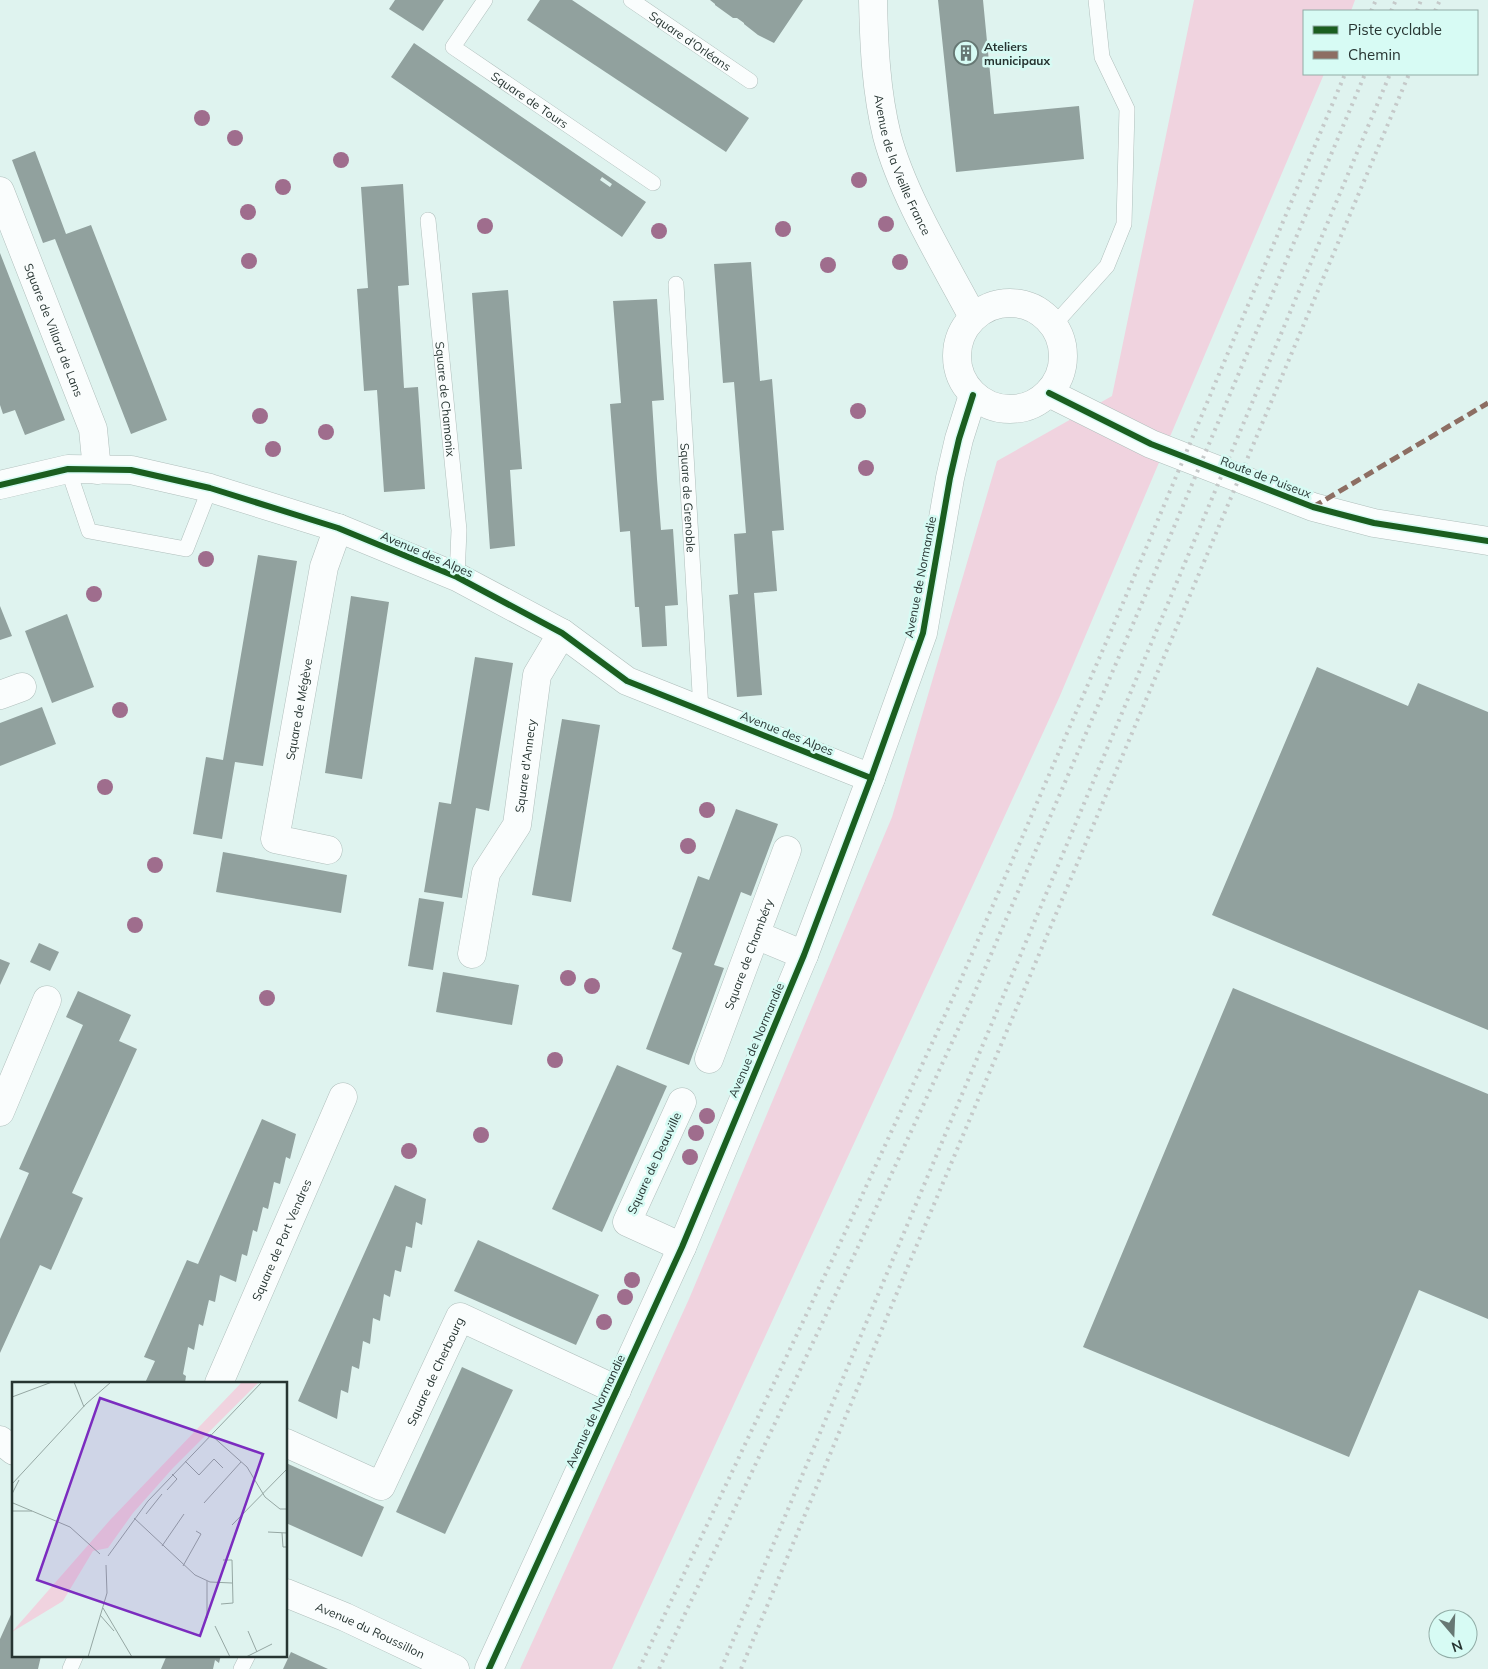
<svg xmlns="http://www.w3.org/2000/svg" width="1488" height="1669" viewBox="0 0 1488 1669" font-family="Mulish,sans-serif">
<rect width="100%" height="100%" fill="#dff3ef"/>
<!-- green -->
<path fill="#f0d3df" d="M 1194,0 L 1355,0 L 1351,11 L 1304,11 L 1304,74 L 1324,74 L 1059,698 L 612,1669 L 520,1669 L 689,1299 L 892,817 L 997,461 L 1112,396 Z"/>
<!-- building -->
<g fill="#91a19e" fill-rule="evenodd">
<path d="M 395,0 L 444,0 L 423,31 L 389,9 Z"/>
<path d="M 540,0 L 572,0 L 749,118 L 726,152 L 527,20 Z"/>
<path d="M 710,0 L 803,0 L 774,43 L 758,35 L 744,24 L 744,23 L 737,18 L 733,18 L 715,5 L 715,4 Z"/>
<path d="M 938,0 L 983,0 L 994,114 L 1079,106 L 1084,159 L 956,172 Z"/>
<path d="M 414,43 L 646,202 L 622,237 L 391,77 ZM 602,177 L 612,184 L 610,187 L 600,180 Z"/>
<path d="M 35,151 L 66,234 L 91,225 L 167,420 L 131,434 L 55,239 L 43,243 L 12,160 Z"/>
<path d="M 403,184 L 409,285 L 398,286 L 404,388 L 418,387 L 425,489 L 384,492 L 377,390 L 364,391 L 357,289 L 368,288 L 361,187 Z"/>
<path d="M 0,253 L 65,420 L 25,435 L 15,410 L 3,414 L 0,405 Z"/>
<path d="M 751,262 L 760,381 L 772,379 L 784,530 L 772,531 L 777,591 L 754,593 L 762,695 L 737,697 L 729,595 L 738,594 L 734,534 L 746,533 L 734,382 L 723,383 L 714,264 Z"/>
<path d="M 508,290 L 522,469 L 510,470 L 515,546 L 490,549 L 472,293 Z"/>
<path d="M 657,299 L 664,400 L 652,401 L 657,479 L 661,530 L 673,529 L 678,605 L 665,606 L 667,646 L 642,647 L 639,607 L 635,607 L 630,531 L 620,532 L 610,404 L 621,403 L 613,301 Z"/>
<path d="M 258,555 L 297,561 L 263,766 L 235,762 L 222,839 L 193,834 L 206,757 L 223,760 Z"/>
<path d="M 351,596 L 389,602 L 362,779 L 325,773 Z"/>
<path d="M 0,606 L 12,636 L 0,640 Z"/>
<path d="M 67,614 L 94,687 L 52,703 L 25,631 Z"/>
<path d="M 475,657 L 513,663 L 489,811 L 476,808 L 462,898 L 424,892 L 439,802 L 451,804 Z"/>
<path d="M 1317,667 L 1408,706 L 1418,683 L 1488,712 L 1488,1030 L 1212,915 Z"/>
<path d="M 42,707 L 56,744 L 0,766 L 0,723 Z"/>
<path d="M 562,719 L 600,725 L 571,902 L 532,895 Z"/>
<path d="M 736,809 L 778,824 L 751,896 L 741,892 L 714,965 L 724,968 L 689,1065 L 646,1049 L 682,953 L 672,949 L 698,876 L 709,880 Z"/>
<path d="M 223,852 L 347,875 L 341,913 L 216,892 Z"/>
<path d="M 419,898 L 444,902 L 433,970 L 408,966 Z"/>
<path d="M 39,943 L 59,952 L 50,971 L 30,962 Z"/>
<path d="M 0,959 L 10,963 L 0,985 Z"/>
<path d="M 443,972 L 519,985 L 512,1025 L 436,1012 Z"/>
<path d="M 1233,988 L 1488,1094 L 1488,1319 L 1419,1290 L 1349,1457 L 1083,1347 Z"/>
<path d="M 78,991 L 131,1015 L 119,1041 L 137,1049 L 72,1193 L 83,1198 L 51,1270 L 40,1265 L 0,1353 L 0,1239 L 29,1173 L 19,1169 L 83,1025 L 66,1017 Z"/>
<path d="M 617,1065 L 667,1086 L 602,1232 L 552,1209 Z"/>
<path d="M 262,1119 L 296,1134 L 290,1159 L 286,1157 L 280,1184 L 274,1182 L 268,1209 L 263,1207 L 257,1232 L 253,1230 L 247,1256 L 242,1254 L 236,1282 L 220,1275 L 215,1302 L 209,1300 L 203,1326 L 199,1324 L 194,1350 L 188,1347 L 183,1374 L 186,1376 L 185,1383 L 145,1383 L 155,1361 L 144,1357 L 187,1260 L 198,1264 Z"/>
<path d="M 395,1185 L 426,1199 L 422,1225 L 416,1222 L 412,1248 L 406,1246 L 401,1272 L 395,1270 L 390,1297 L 384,1294 L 380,1321 L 373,1318 L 370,1344 L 363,1341 L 359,1369 L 352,1366 L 348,1393 L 341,1390 L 337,1419 L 298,1401 Z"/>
<path d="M 478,1240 L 599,1295 L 576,1345 L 454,1291 Z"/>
<path d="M 462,1367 L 513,1390 L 445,1534 L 396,1512 Z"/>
<path d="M 286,1463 L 384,1507 L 362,1557 L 286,1523 Z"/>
<path d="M 14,1608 L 14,1655 L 47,1655 L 47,1658 L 41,1656 L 38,1669 L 0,1669 L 0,1639 Z"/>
<path d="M 291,1652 L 328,1669 L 283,1669 Z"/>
<path d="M 167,1655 L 221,1655 L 219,1663 L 215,1660 L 213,1669 L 161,1669 Z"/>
</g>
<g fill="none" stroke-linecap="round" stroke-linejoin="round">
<defs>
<g id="lane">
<path id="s1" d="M 485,0 L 453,47 L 653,183"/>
<path id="s2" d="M 631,0 L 750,81"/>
<path id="s3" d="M 428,220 L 459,530 L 457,577"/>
<path id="s4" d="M 676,284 L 701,710"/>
<path d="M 1053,326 L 1107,266 L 1124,224 L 1127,109 L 1102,57 L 1096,0"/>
<path d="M 68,469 L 89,531 L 186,549 L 210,488"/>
<path d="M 70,1669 L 76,1655"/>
<path d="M 241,1669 L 248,1655"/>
</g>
<g id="street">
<path id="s5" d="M 873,0 C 874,46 876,91 887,136 C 903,196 944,262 973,317"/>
<path id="s6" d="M 0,191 L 93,429 L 97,470"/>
<circle cx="1010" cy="356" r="53"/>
<path d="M 1049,393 L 1151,444 L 1313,507 L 1374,523 L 1488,541"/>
<path d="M 0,485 L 68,469 L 131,470 L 210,488 L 338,528 L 457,577 L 562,633 L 627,681 L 871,778"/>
<path d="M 0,695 L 22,687"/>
<path id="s7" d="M 328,850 L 275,839 L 324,567 L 338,528"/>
<path d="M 756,935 L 804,955"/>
<path id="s8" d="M 472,954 L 486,873 L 517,825 L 537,675 L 562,633"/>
<path id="s9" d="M 709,1059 L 787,850"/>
<path d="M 682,1102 L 627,1222 L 682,1247"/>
<path d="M 0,1112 L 47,1000"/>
<path id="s10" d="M 219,1383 L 343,1097"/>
<path d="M 0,1440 L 14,1451"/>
<path id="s11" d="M 286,1443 L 381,1486 L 460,1317 L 617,1390"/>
<path id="s12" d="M 286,1593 L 345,1617 L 455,1669"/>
<path d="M 489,1669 L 682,1247 L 804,955 L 871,778 L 923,633 L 950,478 L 959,439 L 973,395"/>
</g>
</defs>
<!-- lane casing -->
<use href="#lane" stroke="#b0bfbc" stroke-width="16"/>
<!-- street casing -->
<use href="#street" stroke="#b0bfbc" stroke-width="29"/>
<!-- lane -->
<use href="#lane" stroke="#fafdfd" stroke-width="15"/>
<!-- street -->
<use href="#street" stroke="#fafdfd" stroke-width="28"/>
<!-- rail -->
<g stroke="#c5c9c9" stroke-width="4" stroke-dasharray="2.5 5" stroke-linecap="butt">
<path d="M 1371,11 L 1376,0"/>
<path d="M 1391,11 L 1396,0"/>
<path d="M 1417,11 L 1421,0"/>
<path d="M 1435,11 L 1440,0"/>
<path d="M 639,1669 L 842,1239 L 956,991 L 1123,603 L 1345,74"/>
<path d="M 659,1669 L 858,1247 L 971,1001 L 1139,610 L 1365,74"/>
<path d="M 721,1669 L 1390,74"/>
<path d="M 741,1669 L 911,1259 L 1409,74"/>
</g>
<!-- quiet -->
<path stroke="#8d6e63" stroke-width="5" stroke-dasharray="10 5" stroke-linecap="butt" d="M 1313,507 L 1488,403"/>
<defs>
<g id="cycleway">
<path d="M 1049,393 L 1151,444 L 1313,507 L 1374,523 L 1488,541"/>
<path d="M 0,485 L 68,469 L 131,470 L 210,488 L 338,528 L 457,577 L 562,633 L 627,681 L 871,778"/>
<path d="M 489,1669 L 682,1247 L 804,955 L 871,778 L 923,633 L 950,478 L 959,439 L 973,395"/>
</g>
</defs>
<!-- cycleway casing -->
<use href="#cycleway" stroke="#d7fbf4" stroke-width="9"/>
<!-- cycleway -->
<use href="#cycleway" stroke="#1b5e20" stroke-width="6"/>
</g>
<!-- trees -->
<g fill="#9f6d8d">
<circle cx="202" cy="118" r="8"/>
<circle cx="235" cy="138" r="8"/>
<circle cx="341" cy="160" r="8"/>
<circle cx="859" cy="180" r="8"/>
<circle cx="283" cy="187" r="8"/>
<circle cx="248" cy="212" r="8"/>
<circle cx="886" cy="224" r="8"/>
<circle cx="485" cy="226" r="8"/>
<circle cx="783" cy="229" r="8"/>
<circle cx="659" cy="231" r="8"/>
<circle cx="249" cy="261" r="8"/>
<circle cx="900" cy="262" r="8"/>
<circle cx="828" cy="265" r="8"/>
<circle cx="858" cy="411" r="8"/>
<circle cx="260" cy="416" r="8"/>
<circle cx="326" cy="432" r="8"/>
<circle cx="273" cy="449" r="8"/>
<circle cx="866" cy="468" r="8"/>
<circle cx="206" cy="559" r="8"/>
<circle cx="94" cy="594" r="8"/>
<circle cx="120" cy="710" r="8"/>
<circle cx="105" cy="787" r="8"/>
<circle cx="707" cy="810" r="8"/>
<circle cx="688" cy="846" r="8"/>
<circle cx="155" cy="865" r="8"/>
<circle cx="135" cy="925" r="8"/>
<circle cx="568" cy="978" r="8"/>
<circle cx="592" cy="986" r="8"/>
<circle cx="267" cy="998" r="8"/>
<circle cx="555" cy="1060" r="8"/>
<circle cx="707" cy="1116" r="8"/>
<circle cx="696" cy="1133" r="8"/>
<circle cx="481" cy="1135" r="8"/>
<circle cx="409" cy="1151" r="8"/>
<circle cx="690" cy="1157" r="8"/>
<circle cx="632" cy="1280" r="8"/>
<circle cx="625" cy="1297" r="8"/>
<circle cx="604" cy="1322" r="8"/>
</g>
<!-- icons -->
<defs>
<symbol id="building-ring" viewBox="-11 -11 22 22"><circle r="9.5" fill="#d7fbf4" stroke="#677874" stroke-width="1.5"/><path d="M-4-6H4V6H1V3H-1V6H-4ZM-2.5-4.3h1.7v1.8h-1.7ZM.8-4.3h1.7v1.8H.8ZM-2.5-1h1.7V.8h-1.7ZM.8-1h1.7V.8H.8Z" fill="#677874"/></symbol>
</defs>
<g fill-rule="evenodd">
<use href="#building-ring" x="952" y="39" width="28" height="28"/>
</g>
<g text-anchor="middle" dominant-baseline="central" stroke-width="5" stroke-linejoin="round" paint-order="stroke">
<!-- street labels -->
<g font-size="12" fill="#273532" stroke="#d7fbf4">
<text stroke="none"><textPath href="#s2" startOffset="72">Square d'Orléans</textPath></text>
<text stroke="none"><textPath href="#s1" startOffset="150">Square de Tours</textPath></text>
<text stroke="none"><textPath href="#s5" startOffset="169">Avenue de la Vieille France</textPath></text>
<text stroke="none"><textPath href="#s6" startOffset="149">Square de Villard de Lans</textPath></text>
<text stroke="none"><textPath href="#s3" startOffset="180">Square de Chamonix</textPath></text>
<text transform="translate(1266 477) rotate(21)">Route de Puiseux</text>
<text stroke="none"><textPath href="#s4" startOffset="214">Square de Grenoble</textPath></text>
<text transform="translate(427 554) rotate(23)">Avenue des Alpes</text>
<text transform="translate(920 577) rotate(-79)">Avenue de Normandie</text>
<text stroke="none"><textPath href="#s7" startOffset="186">Square de Mégève</textPath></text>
<text transform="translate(787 733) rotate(22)">Avenue des Alpes</text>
<text stroke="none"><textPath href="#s8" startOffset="199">Square d'Annecy</textPath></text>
<text stroke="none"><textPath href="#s9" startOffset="112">Square de Chambéry</textPath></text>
<text transform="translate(756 1040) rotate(-67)">Avenue de Normandie</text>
<text transform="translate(654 1163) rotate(-65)">Square de Deauville</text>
<text stroke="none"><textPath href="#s10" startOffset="156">Square de Port Vendres</textPath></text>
<text stroke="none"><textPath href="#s11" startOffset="231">Square de Cherbourg</textPath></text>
<text transform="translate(595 1411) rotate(-65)">Avenue de Normandie</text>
<text stroke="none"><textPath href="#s12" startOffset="92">Avenue du Roussillon</textPath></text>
</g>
<!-- poi labels -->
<g font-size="12" font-weight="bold" fill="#273532" stroke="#d7fbf4" text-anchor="start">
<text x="984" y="46">Ateliers<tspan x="984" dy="14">municipaux</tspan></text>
</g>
</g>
<!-- overview -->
<g transform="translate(12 1382)">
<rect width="275" height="275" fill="#dff3ef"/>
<path d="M 230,0 L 247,0 L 161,86 L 121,131 L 96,166 L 81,169 L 51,219 L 0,250 L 98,138 Z" fill="#f0d3df"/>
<path fill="none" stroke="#95a7a3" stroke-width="1" d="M 62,0 L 72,25M 0,15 L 40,0M 198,52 L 235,85 L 253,115 L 268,127 L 275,127M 173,79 L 187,93 L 202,77 L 211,86M 0,102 L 74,22 L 99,0M 155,108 L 165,97 L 160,92M 0,112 L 7,98M 1,121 L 58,145 L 88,172M 192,121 L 229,80M 1,129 L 20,129M 134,132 L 150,112M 122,136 L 183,193 L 198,200 L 220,201M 220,143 L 275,87M 256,150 L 275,151M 270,151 L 271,165 L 275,165M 150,164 L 172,132M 96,174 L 136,119 L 250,0M 171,184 L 189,152 L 184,149M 195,199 L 195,236M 209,222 L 221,221 L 220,178 L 211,178M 91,226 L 120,275M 88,233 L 102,249M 203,244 L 218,275M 236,249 L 245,270M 76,275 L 95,211 L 94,183M 234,275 L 260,262"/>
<path fill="#7b2cbf" fill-opacity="0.15" stroke="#7b2cbf" stroke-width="2.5" d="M 88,16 L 251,72 L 188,254 L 25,198 Z"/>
<rect width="275" height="275" fill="none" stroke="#273532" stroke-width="2.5"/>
</g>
<!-- legend -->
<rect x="1303" y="10" width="175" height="65" fill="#d7fbf4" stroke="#91aca6"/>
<rect x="1313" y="26" width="25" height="8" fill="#1b5e20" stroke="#91aca6"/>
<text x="1348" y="35" font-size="15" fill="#273532">Piste cyclable</text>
<rect x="1313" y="51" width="25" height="8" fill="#8d6e63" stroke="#91aca6"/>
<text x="1348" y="60" font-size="15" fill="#273532">Chemin</text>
<!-- north arrow -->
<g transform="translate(1453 1634) rotate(161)"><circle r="24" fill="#d7fbf4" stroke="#91aca6"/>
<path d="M0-4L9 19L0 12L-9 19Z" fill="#677874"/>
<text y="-8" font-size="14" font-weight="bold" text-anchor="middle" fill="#273532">N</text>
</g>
</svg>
